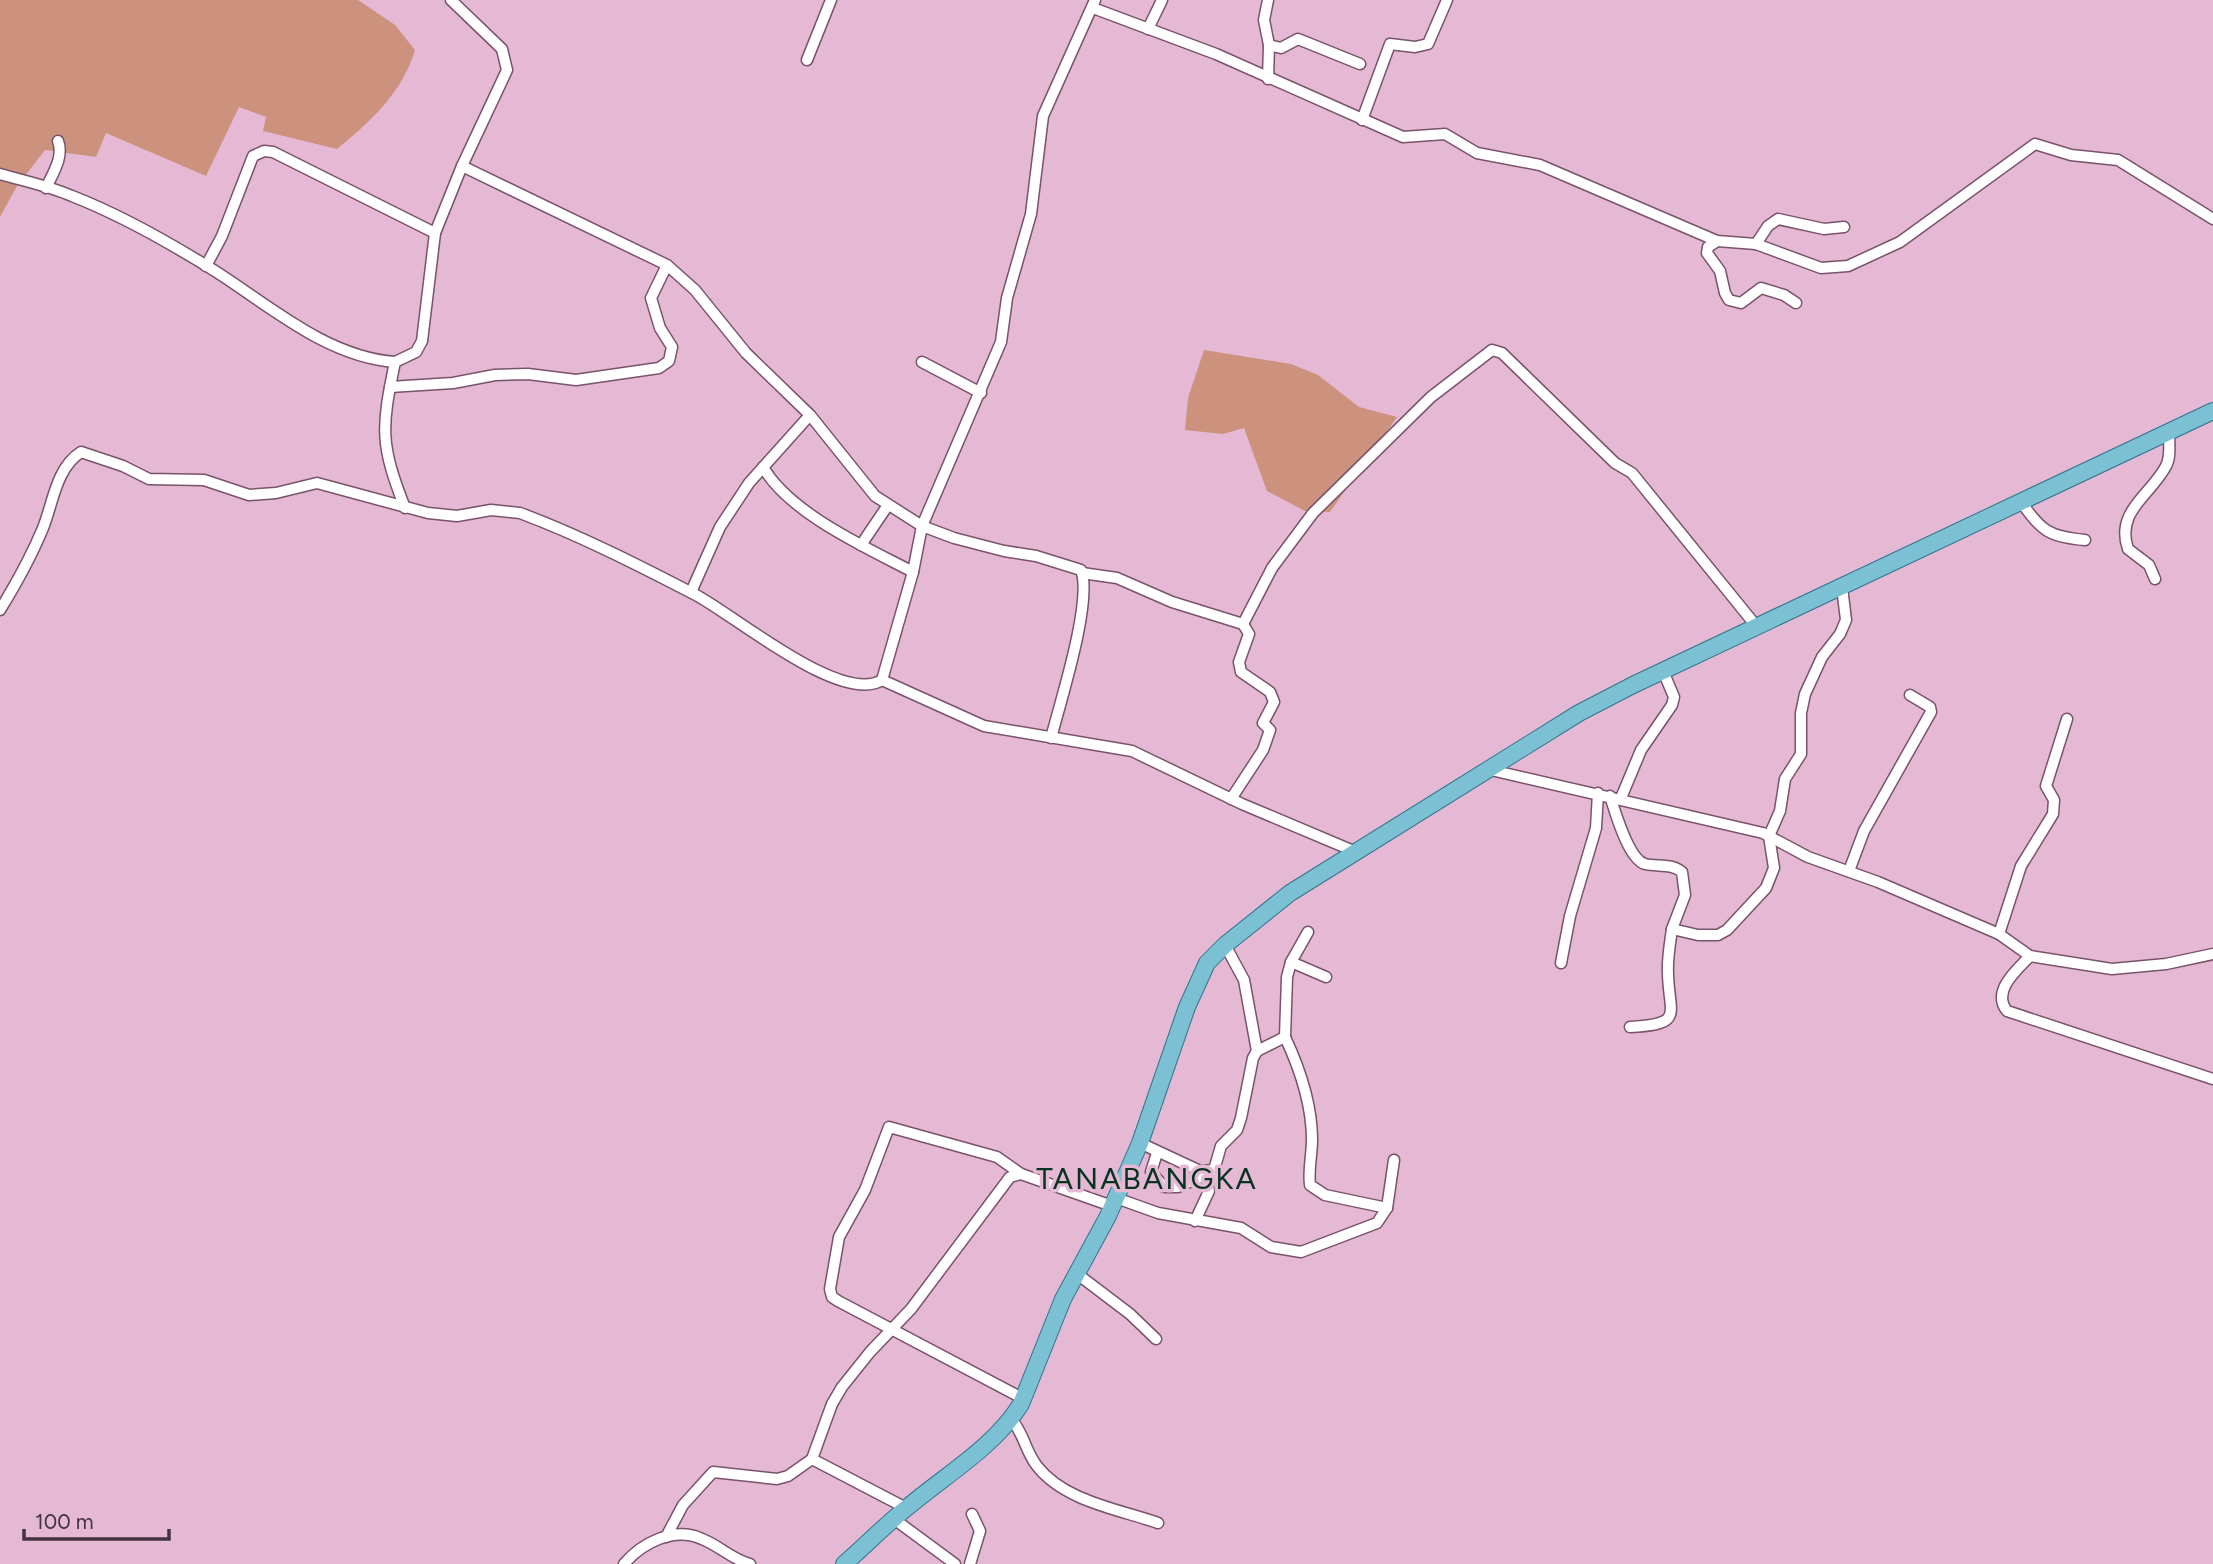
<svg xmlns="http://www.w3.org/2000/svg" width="2213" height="1564" viewBox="0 0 2213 1564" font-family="Figtree,sans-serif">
<rect width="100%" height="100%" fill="#e5b8d4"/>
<!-- green -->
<g fill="#cc927d">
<path d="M 0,0 L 358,0 L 395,25 L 415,50 C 402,93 371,121 337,149 L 263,131 L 266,117 L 239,107 L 206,176 L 106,133 L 96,157 L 45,150 L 17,186 L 0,217 Z"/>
<path d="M 1204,350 L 1291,364 L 1318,375 L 1359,407 L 1397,417 L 1330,512 L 1305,511 L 1267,491 L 1244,428 L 1223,434 L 1185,430 L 1188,398 Z"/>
</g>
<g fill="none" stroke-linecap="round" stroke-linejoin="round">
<defs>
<g id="street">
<path d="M 1095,0 L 1043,116 L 1031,214 L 1007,298 L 1001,342 L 922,526 L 913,572 L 882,680 L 984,726 L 1132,751 L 1242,804 L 1356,852"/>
<path d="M 1093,8 L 1216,54 L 1403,137 L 1445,134 L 1477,153 L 1540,165 L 1717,241 L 1756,244 L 1821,268 L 1848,266 L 1900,242 L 2035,144 L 2071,155 L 2118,160 L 2213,219"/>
<path d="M 1148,29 L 1162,0"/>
<path d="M 1269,45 L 1281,48 L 1298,39 L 1360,64"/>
<path d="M 807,60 L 831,0"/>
<path d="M 1268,79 L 1269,45 L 1264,20 L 1268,0"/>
<path d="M 1362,120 L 1390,44 L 1415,47 L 1428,44 L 1447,0"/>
<path d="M 462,166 L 667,265 L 695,290 L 746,353 L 810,415 L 875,496 L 922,526 L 954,538 L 1004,551 L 1036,556 L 1081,570 C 1093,600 1060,703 1051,738"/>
<path d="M 0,174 C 24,181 49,186 72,196 C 121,215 170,243 215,271 C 270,306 327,357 395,362"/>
<path d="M 46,188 C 53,173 64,157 58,141"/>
<path d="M 1717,241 L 1708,247 L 1707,253 L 1720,271 L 1725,293 L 1729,300 L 1741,303 L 1761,288 L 1784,295 L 1796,303"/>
<path d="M 1756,244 L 1768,226 L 1778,219 L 1824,229 L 1844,227"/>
<path d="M 206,266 L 222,236 L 253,156 L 264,151 L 273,152 L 435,233"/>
<path d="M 922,362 L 981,393"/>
<path d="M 390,387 L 453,383 L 495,375 L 528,374 L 576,380 L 659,368 L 669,361 L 672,347 L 660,328 L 651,298 L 667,265"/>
<path d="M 763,467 C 789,513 867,548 913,572"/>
<path d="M 2022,503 C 2041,531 2050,537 2085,540"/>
<path d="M 405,508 C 380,444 381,429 395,362 L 416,352 L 422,341 L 435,233 L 462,166 L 507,70 L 502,49 L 451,0"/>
<path d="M 861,545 L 888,505"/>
<path d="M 1082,573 L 1117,578 L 1172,602 L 1243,624 L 1272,568 L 1313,513 L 1431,397 L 1492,350 L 1502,353 L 1615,463 L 1632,473 L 1757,627"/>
<path d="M 2155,579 L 2149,565 L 2128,549 C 2115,511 2151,495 2166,466 C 2171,457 2169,444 2169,433"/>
<path d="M 691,592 L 720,527 L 749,483 L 810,415"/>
<path d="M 0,610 C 16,584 31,557 43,528 C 53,503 56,468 81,452 L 123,466 L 149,479 L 204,480 L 249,495 L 276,493 L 317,483 L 428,513 L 457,516 L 491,510 L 520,513 C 579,535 638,565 694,594 C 732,613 841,706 882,680"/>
<path d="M 1491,770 L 1763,833 L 1808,857 L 1878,882 L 1999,934 L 2030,956 L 2112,969 L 2166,964 L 2213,954"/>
<path d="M 1610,796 C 1615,811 1628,859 1645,864 C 1658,867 1671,863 1682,872 L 1685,895 L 1672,929 L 1698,935 L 1718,935 L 1727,930 L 1766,888 L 1774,868 L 1769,836 L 1780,811 L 1785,779 L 1801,754 L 1801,713 L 1805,694 L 1822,657 L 1840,634 L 1846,620 L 1842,587"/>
<path d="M 1621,798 L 1641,750 L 1672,705 L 1674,697 L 1663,671"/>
<path d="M 1231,799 L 1263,750 L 1270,730 L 1263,723 L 1274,702 L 1270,692 L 1241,672 L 1239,662 L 1249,634 L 1243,624"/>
<path d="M 1849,871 L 1864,831 L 1931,712 L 1930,707 L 1910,695"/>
<path d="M 1999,934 L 2021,866 L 2053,814 L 2054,800 L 2046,786 L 2067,719"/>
<path d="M 1225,945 L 1244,980 L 1257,1051"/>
<path d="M 2030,956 C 2017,970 1991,991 2007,1011 L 2213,1079"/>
<path d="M 1291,962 L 1326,977"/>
<path d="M 1561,963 L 1570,916 L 1596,828 L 1598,793"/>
<path d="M 1630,1027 C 1685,1024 1669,1015 1668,974 C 1667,959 1670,944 1672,929"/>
<path d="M 1285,1037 C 1300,1069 1312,1104 1312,1140 C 1312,1155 1308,1170 1310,1185 L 1325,1195 L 1387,1208"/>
<path d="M 1140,1143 L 1200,1171 L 1214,1170 L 1221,1146 L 1237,1130 L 1241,1118 L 1253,1058 L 1257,1051 L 1285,1037 L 1287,977 L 1291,962 L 1308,932"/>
<path d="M 1157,1153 L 1151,1172 L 1164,1187 L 1178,1187 L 1205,1175"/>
<path d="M 1021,1174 L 997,1157 L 889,1127 L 865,1190 L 839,1237 L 830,1289 L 832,1297 L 838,1301 L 1024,1399"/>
<path d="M 1116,1198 L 1158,1213 L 1241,1228 L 1271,1247 L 1301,1252 L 1377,1223 L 1387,1208 L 1394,1160"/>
<path d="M 1195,1221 L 1209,1191 L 1204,1172"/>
<path d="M 1076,1273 L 1130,1314 L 1156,1339"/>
<path d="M 1011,1419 C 1024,1433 1025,1451 1037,1466 C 1064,1501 1118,1509 1158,1523"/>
<path d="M 812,1459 L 832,1404 L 842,1387 L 870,1352 L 911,1309 L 1010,1177 L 1021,1174 L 1112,1206"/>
<path d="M 894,1519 L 955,1564"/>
<path d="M 666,1537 L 683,1505 L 713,1472 L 777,1479 L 788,1476 L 812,1459 L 906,1508"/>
<path d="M 624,1564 C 642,1543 674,1526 702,1539 C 720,1546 731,1559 750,1564"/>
<path d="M 970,1564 L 980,1531 L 972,1514"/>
</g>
<path id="primary" d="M 844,1564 C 866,1545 886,1524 909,1506 C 947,1474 994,1447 1021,1404 L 1063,1299 L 1108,1216 L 1140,1143 L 1187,1007 L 1207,963 L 1225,945 L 1290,893 L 1579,713 L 1633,685 L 2213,411"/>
</defs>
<!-- street casing -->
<use href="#street" stroke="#79526b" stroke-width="13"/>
<!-- primary casing -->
<use href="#primary" stroke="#2f748c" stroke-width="18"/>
<!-- street -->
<use href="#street" stroke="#fff" stroke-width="10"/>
<!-- primary -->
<use href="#primary" stroke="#7bc1d3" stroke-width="16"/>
</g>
<g text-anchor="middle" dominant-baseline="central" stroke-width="7" stroke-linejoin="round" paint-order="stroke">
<!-- quarter labels -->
<g font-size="30" letter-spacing="2" fill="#053421" stroke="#e5b8d4">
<text x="1147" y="1178">TANABANGKA</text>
</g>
</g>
<!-- scale -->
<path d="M24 1529v10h145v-10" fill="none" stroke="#44333e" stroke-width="3.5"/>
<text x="35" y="1529" font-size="21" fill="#44333e" stroke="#e5b8d4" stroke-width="5" paint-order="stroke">100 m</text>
</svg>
